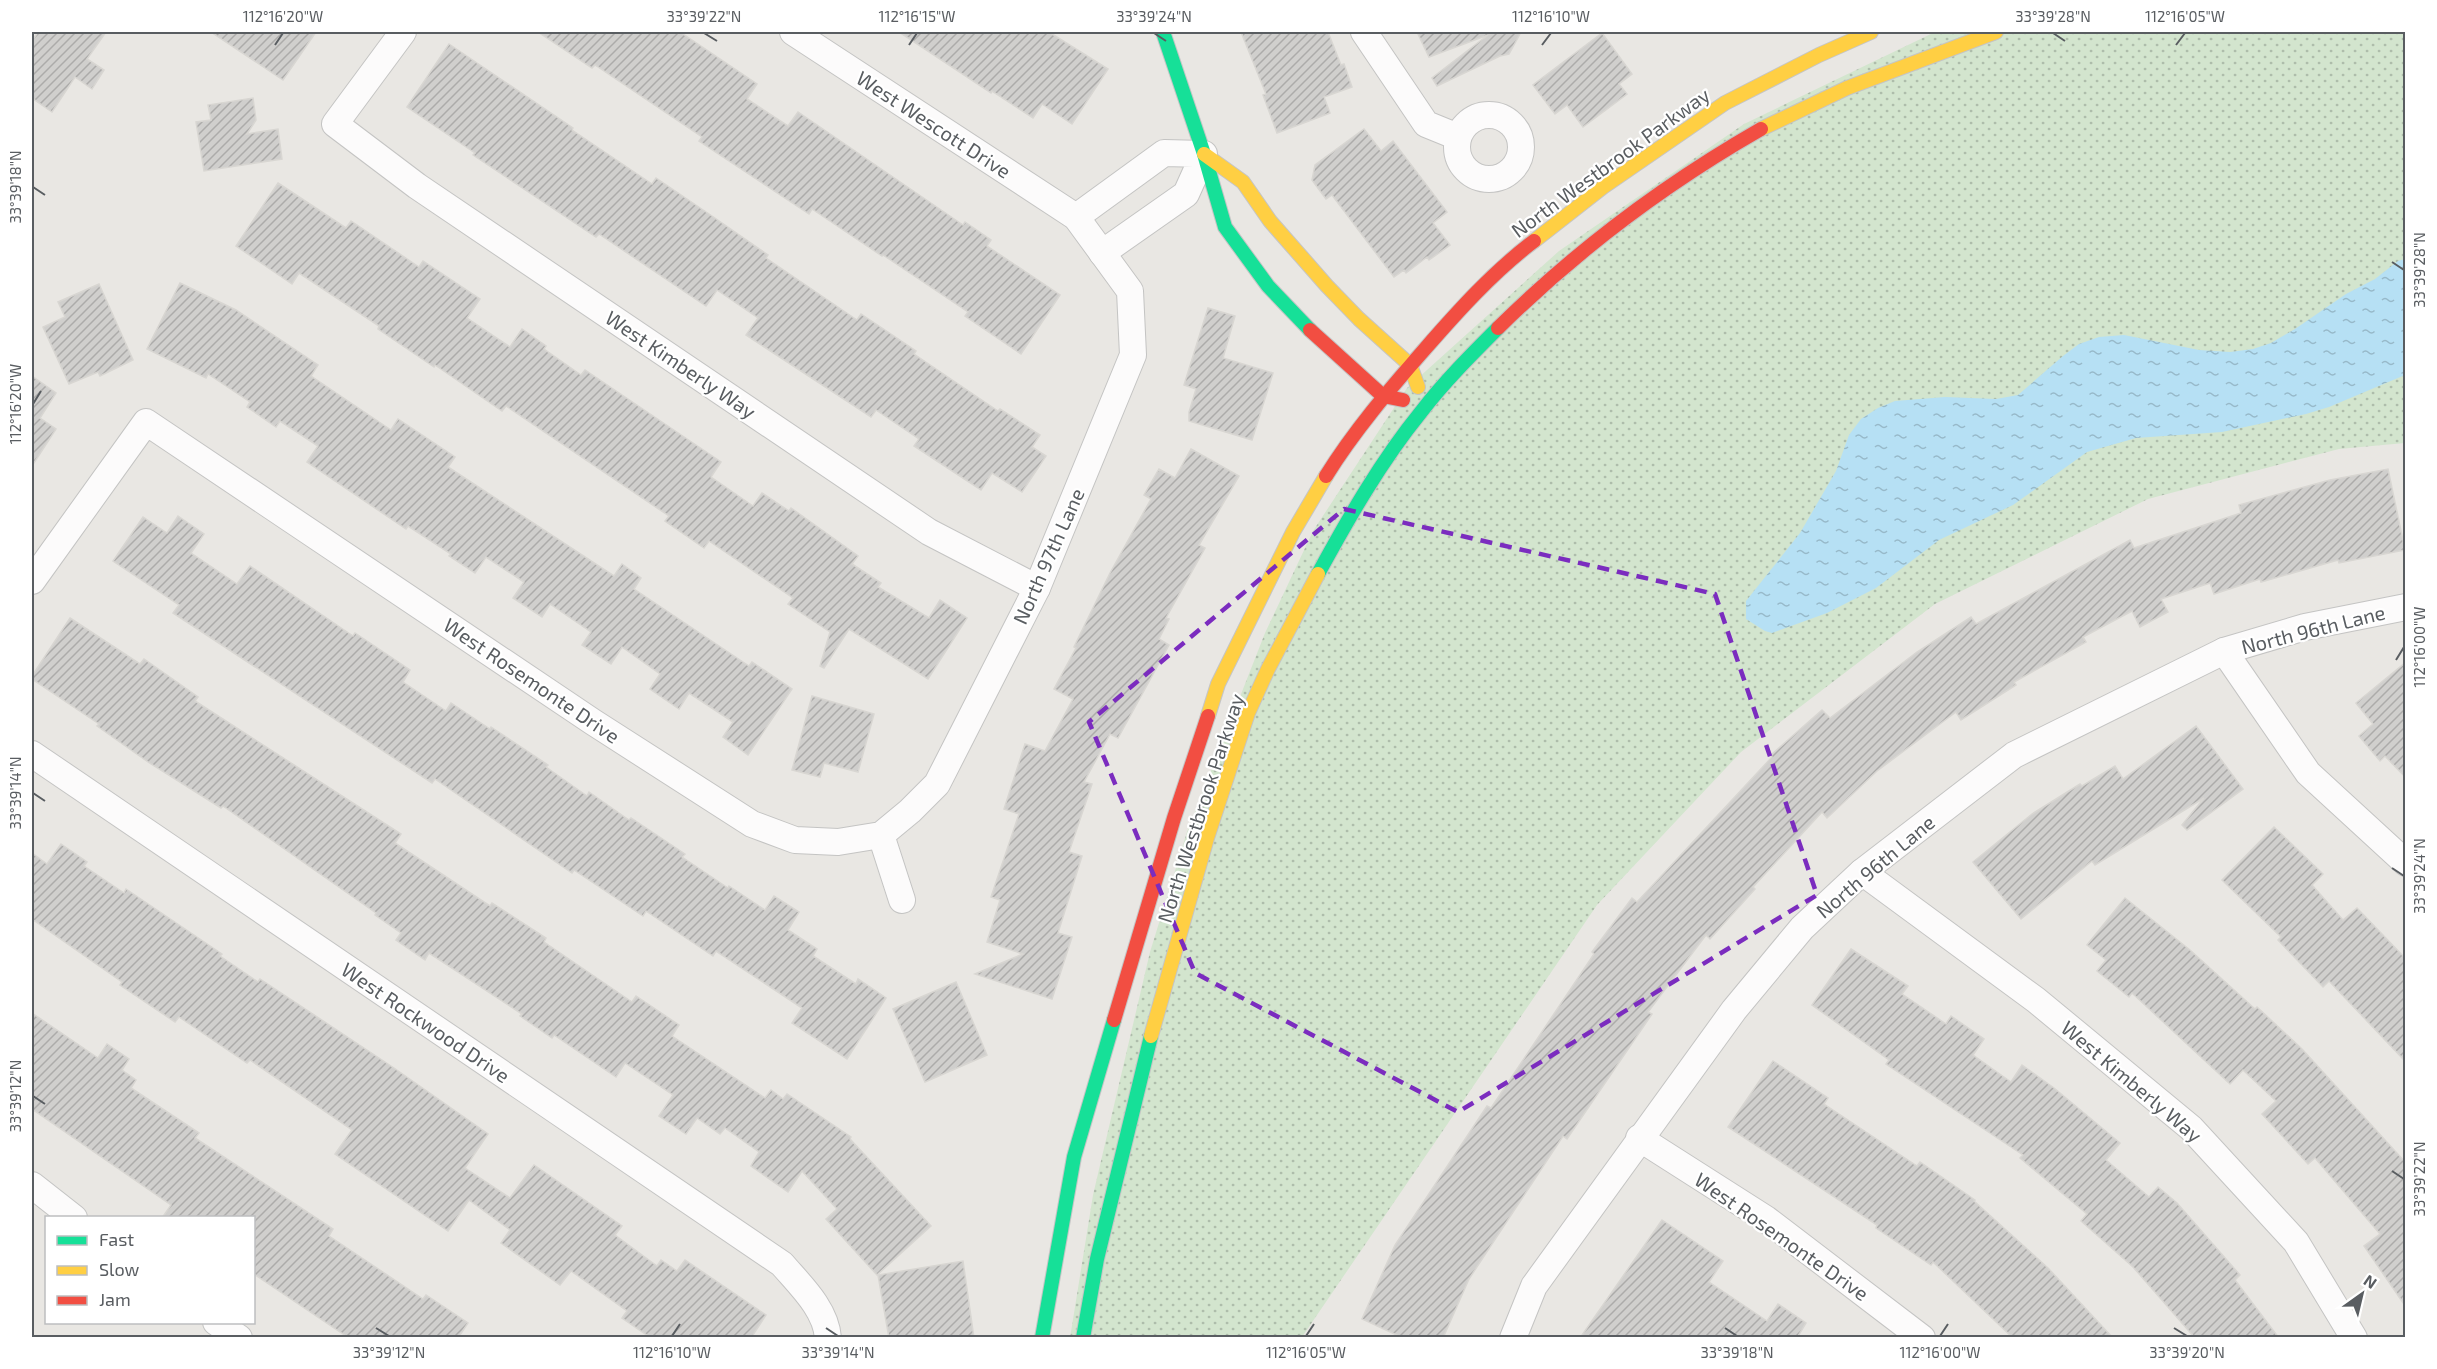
<svg xmlns="http://www.w3.org/2000/svg" width="2437" height="1369" viewBox="0 0 2437 1369" font-family="'Exo 2',sans-serif">
<defs>
<pattern id="grass-dots" width="8" height="8" patternUnits="userSpaceOnUse" patternTransform="scale(1.5)"><rect width="8" height="8" fill="#d3e5ce"/><path d="M2 2h.1M6 6h.1" fill="none" stroke="#aebdab" stroke-width="1.8" stroke-linecap="round"/></pattern>
<pattern id="water-ripples" width="26" height="14" patternUnits="userSpaceOnUse" patternTransform="scale(1.5)"><rect width="26" height="14" fill="#b6e0f4"/><path d="M2 4q2-2 4 0t4 0M15 11q2-2 4 0t4 0" fill="none" stroke="#97b9c9"/></pattern>
<pattern id="building-hatch" width="6" height="6" patternUnits="userSpaceOnUse" patternTransform="scale(1.5)"><rect width="6" height="6" fill="#d0cfcd"/><path d="M-1 1l2-2M0 6l6-6M5 7l2-2" fill="none" stroke="#acabaa"/></pattern>
</defs>
<rect width="100%" height="100%" fill="#e9e7e3"/>
<!-- grass -->
<path fill="url(#grass-dots)" d="M 1935,32 L 2405,32 L 2405,443 L 2339,449 L 2148,499 L 1935,604 L 1741,752 L 1597,905 L 1302,1337 L 1070,1338 L 1093,1195 L 1150,952 L 1187,832 L 1265,633 L 1313,531 L 1407,388 L 1559,251 L 1744,124 Z"/>
<!-- water -->
<path fill="url(#water-ripples)" d="M 2405,259 L 2405,375 L 2329,407 L 2306,414 L 2222,432 L 2136,438 L 2087,452 L 2013,505 L 1939,540 L 1876,588 L 1827,613 L 1772,633 L 1765,631 L 1746,619 L 1746,601 L 1800,533 L 1836,471 L 1849,435 L 1861,419 L 1878,408 L 1895,401 L 1945,397 L 1996,399 L 2018,395 L 2063,356 L 2079,344 L 2099,337 L 2124,335 L 2199,350 L 2230,352 L 2253,349 L 2271,343 L 2295,329 L 2346,294 L 2375,279 L 2398,261 Z"/>
<!-- building -->
<g fill="url(#building-hatch)" stroke="#d8d6d2" stroke-width="1.5">
<path d="M 38,32 L 106,32 L 87,59 L 104,70 L 92,89 L 75,77 L 52,112 L 32,98 L 32,41 Z"/>
<path d="M 211,32 L 316,32 L 283,80 Z"/>
<path d="M 538,32 L 680,32 L 757,84 L 747,99 L 788,126 L 798,112 L 963,225 L 965,222 L 991,240 L 987,246 L 1060,295 L 1021,354 L 965,316 L 968,312 L 883,255 L 882,256 L 812,209 L 809,214 L 699,141 L 702,137 L 595,65 L 592,68 Z"/>
<path d="M 899,32 L 1049,32 L 1108,69 L 1072,124 L 1042,104 L 1033,118 L 992,91 L 991,93 Z"/>
<path d="M 1241,32 L 1328,32 L 1341,65 L 1344,64 L 1352,87 L 1324,97 L 1330,113 L 1277,133 L 1263,95 L 1266,94 Z"/>
<path d="M 1417,32 L 1521,32 L 1509,54 L 1500,56 L 1437,86 L 1432,78 L 1488,35 L 1429,57 Z"/>
<path d="M 1602,33 L 1632,74 L 1619,84 L 1627,94 L 1583,127 L 1567,105 L 1555,114 L 1533,85 Z"/>
<path d="M 449,44 L 573,128 L 572,130 L 652,184 L 656,178 L 712,216 L 768,255 L 766,258 L 857,320 L 861,314 L 916,351 L 914,354 L 998,411 L 1000,409 L 1040,435 L 1032,447 L 1046,456 L 1022,492 L 992,473 L 981,490 L 914,446 L 919,439 L 876,410 L 871,417 L 746,335 L 758,318 L 717,290 L 706,306 L 599,234 L 596,237 L 473,155 L 475,153 L 407,107 Z"/>
<path d="M 253,98 L 256,120 L 247,134 L 278,129 L 282,159 L 204,171 L 196,122 L 211,120 L 208,105 Z"/>
<path d="M 1364,129 L 1381,151 L 1393,141 L 1447,212 L 1433,223 L 1450,245 L 1429,260 L 1427,257 L 1406,273 L 1404,270 L 1394,277 L 1332,195 L 1326,199 L 1312,180 L 1315,165 Z"/>
<path d="M 278,183 L 346,228 L 351,221 L 419,267 L 423,261 L 480,299 L 467,318 L 510,347 L 522,329 L 546,346 L 544,349 L 581,375 L 585,370 L 696,445 L 721,462 L 711,477 L 753,506 L 762,493 L 789,511 L 791,508 L 858,556 L 852,564 L 881,583 L 878,587 L 929,618 L 940,600 L 967,618 L 928,679 L 849,629 L 824,668 L 820,666 L 830,632 L 788,604 L 793,598 L 709,541 L 704,548 L 665,521 L 669,516 L 506,406 L 502,411 L 435,365 L 434,367 L 378,329 L 379,326 L 299,273 L 292,284 L 236,246 Z"/>
<path d="M 180,283 L 236,310 L 318,365 L 311,376 L 391,430 L 398,419 L 455,457 L 448,467 L 614,576 L 622,564 L 641,578 L 634,589 L 749,666 L 752,662 L 792,689 L 748,755 L 723,737 L 733,722 L 689,693 L 679,709 L 650,689 L 660,674 L 622,647 L 611,664 L 582,645 L 591,632 L 550,604 L 542,617 L 513,598 L 524,582 L 486,557 L 475,573 L 449,556 L 451,554 L 408,526 L 406,529 L 307,462 L 318,446 L 280,421 L 276,427 L 247,407 L 250,402 L 208,374 L 206,378 L 147,349 Z"/>
<path d="M 99,284 L 133,360 L 100,376 L 98,372 L 69,384 L 43,327 L 65,317 L 58,302 Z"/>
<path d="M 1208,308 L 1235,316 L 1223,358 L 1273,373 L 1252,440 L 1189,421 L 1189,412 L 1196,389 L 1184,385 Z"/>
<path d="M 32,376 L 56,393 L 40,418 L 56,429 L 32,466 Z"/>
<path d="M 1191,449 L 1239,476 L 1199,545 L 1205,548 L 1166,618 L 1169,619 L 1159,639 L 1169,645 L 1118,738 L 1110,734 L 1084,782 L 1092,784 L 1069,852 L 1082,856 L 1058,933 L 1072,937 L 1052,999 L 975,974 L 1023,954 L 987,942 L 1000,900 L 991,897 L 1019,814 L 1004,809 L 1025,744 L 1045,751 L 1073,699 L 1054,689 L 1076,648 L 1074,647 L 1110,573 L 1151,499 L 1144,495 L 1159,469 L 1175,478 Z"/>
<path d="M 2388,469 L 2405,550 L 2339,563 L 2338,560 L 2261,582 L 2260,579 L 2214,594 L 2210,583 L 2161,599 L 2168,612 L 2140,627 L 2132,611 L 2083,637 L 2086,642 L 2014,682 L 2016,685 L 1961,720 L 1956,712 L 1877,771 L 1827,818 L 1822,812 L 1753,887 L 1755,889 L 1710,939 L 1706,935 L 1648,1012 L 1652,1014 L 1567,1139 L 1563,1136 L 1469,1279 L 1443,1338 L 1403,1338 L 1362,1319 L 1395,1245 L 1487,1106 L 1491,1108 L 1594,954 L 1592,952 L 1632,898 L 1637,902 L 1772,757 L 1771,755 L 1822,710 L 1830,718 L 1917,652 L 1971,617 L 1976,624 L 2130,540 L 2134,548 L 2241,513 L 2239,505 L 2330,480 Z"/>
<path d="M 178,516 L 204,534 L 191,553 L 237,584 L 250,566 L 353,636 L 355,633 L 410,670 L 403,682 L 446,711 L 451,703 L 490,729 L 491,727 L 548,765 L 546,767 L 587,796 L 589,792 L 629,820 L 631,818 L 685,854 L 682,857 L 728,888 L 729,886 L 765,910 L 774,896 L 799,912 L 788,930 L 817,949 L 813,956 L 856,984 L 858,979 L 886,998 L 847,1059 L 792,1023 L 802,1008 L 716,951 L 713,956 L 646,911 L 643,916 L 574,870 L 572,873 L 435,779 L 432,783 L 173,613 L 179,605 L 113,561 L 143,517 L 167,533 Z"/>
<path d="M 70,618 L 140,664 L 144,659 L 198,697 L 195,701 L 401,834 L 395,843 L 490,906 L 492,903 L 546,938 L 544,942 L 632,1002 L 636,996 L 679,1025 L 672,1036 L 765,1098 L 771,1090 L 783,1099 L 787,1094 L 851,1137 L 850,1139 L 931,1226 L 877,1275 L 826,1219 L 837,1209 L 802,1171 L 788,1192 L 751,1166 L 759,1152 L 725,1128 L 720,1134 L 697,1118 L 686,1134 L 659,1116 L 673,1095 L 625,1063 L 616,1077 L 554,1035 L 552,1038 L 520,1016 L 522,1014 L 429,953 L 425,960 L 396,940 L 401,933 L 375,915 L 376,913 L 223,806 L 221,808 L 151,764 L 97,726 L 99,724 L 32,679 L 32,676 Z"/>
<path d="M 2406,662 L 2406,778 L 2385,756 L 2380,761 L 2359,736 L 2373,724 L 2356,703 Z"/>
<path d="M 812,696 L 874,714 L 858,772 L 824,763 L 820,777 L 792,770 Z"/>
<path d="M 2196,726 L 2243,789 L 2187,830 L 2182,825 L 2204,798 L 2095,865 L 2092,861 L 2021,919 L 1973,862 L 2032,814 L 2080,784 L 2082,786 L 2115,766 L 2123,779 Z"/>
<path d="M 2274,827 L 2323,874 L 2312,885 L 2343,920 L 2357,908 L 2406,959 L 2406,1062 L 2329,981 L 2323,987 L 2278,940 L 2281,937 L 2222,880 Z"/>
<path d="M 61,844 L 87,862 L 84,866 L 124,893 L 126,889 L 222,954 L 220,956 L 258,982 L 260,979 L 394,1068 L 488,1134 L 465,1168 L 510,1198 L 534,1165 L 622,1226 L 615,1235 L 657,1266 L 661,1260 L 677,1271 L 685,1260 L 766,1315 L 751,1338 L 651,1338 L 622,1318 L 627,1311 L 571,1271 L 560,1285 L 501,1243 L 510,1230 L 469,1200 L 448,1231 L 335,1154 L 352,1130 L 250,1060 L 247,1063 L 179,1017 L 175,1022 L 120,985 L 122,982 L 32,919 L 32,853 L 47,864 Z"/>
<path d="M 2125,898 L 2190,950 L 2255,1009 L 2257,1007 L 2302,1049 L 2406,1163 L 2406,1307 L 2364,1246 L 2380,1234 L 2315,1158 L 2308,1164 L 2262,1114 L 2276,1101 L 2243,1070 L 2230,1084 L 2132,993 L 2129,997 L 2097,971 L 2106,960 L 2087,945 Z"/>
<path d="M 1851,949 L 1908,986 L 1902,994 L 1946,1024 L 1951,1016 L 1984,1039 L 1973,1055 L 2011,1082 L 2022,1065 L 2054,1088 L 2120,1143 L 2106,1160 L 2149,1197 L 2158,1187 L 2177,1203 L 2240,1275 L 2235,1280 L 2279,1338 L 2195,1338 L 2133,1267 L 2081,1221 L 2087,1214 L 2020,1158 L 2023,1155 L 1886,1064 L 1889,1060 L 1812,1005 Z"/>
<path d="M 956,982 L 987,1055 L 925,1082 L 893,1009 Z"/>
<path d="M 32,1013 L 98,1058 L 107,1044 L 129,1059 L 122,1070 L 136,1080 L 131,1088 L 199,1133 L 195,1138 L 333,1229 L 329,1236 L 423,1299 L 426,1295 L 468,1323 L 458,1338 L 349,1338 L 254,1274 L 254,1218 L 162,1218 L 171,1205 L 32,1109 Z"/>
<path d="M 1773,1061 L 1828,1098 L 1824,1104 L 1917,1166 L 1920,1162 L 1975,1200 L 1974,1201 L 2048,1268 L 2113,1338 L 2013,1338 L 1933,1262 L 1931,1265 L 1876,1228 L 1877,1225 L 1728,1127 Z"/>
<path d="M 1662,1220 L 1723,1261 L 1709,1282 L 1767,1321 L 1778,1304 L 1806,1323 L 1797,1338 L 1580,1338 Z"/>
<path d="M 963,1261 L 974,1338 L 889,1338 L 878,1275 Z"/>
</g>
<g fill="none" stroke-linecap="round" stroke-linejoin="round">
<defs>
<g id="street">
<path d="M 403,32 L 335,124 L 417,186 L 929,532 L 1037,588"/>
<path d="M 1364,32 L 1426,124 L 1458,137"/>
<circle cx="1489" cy="147" r="32"/>
<path d="M 1076,217 L 1164,153 L 1204,154 L 1186,194 L 1102,253"/>
<path d="M 32,581 L 146,422 L 593,722 L 752,824 L 795,840 L 838,842 L 881,835 L 910,811 L 937,784 L 1037,588 L 1133,355 L 1130,291 L 1076,217 L 793,32"/>
<path d="M 2224,651 L 2308,773 L 2406,863"/>
<path d="M 32,754 L 782,1264 C 800,1285 826,1309 828,1338"/>
<path d="M 881,835 L 902,900"/>
<path d="M 1862,872 L 2036,1000 L 2191,1128 L 2296,1242 L 2354,1338"/>
<path d="M 1639,1138 L 1766,1219 L 1922,1338"/>
<path d="M 32,1185 L 74,1218"/>
<path d="M 216,1322 L 239,1338"/>
<path d="M 1513,1338 L 1534,1286 L 1734,1010 L 1802,928 L 1862,872 L 2014,755 L 2224,651 L 2305,627 L 2406,607"/>
</g>
<g id="fast">
<path d="M 1163,32 L 1204,154 L 1225,227 L 1268,286 L 1310,330"/>
<path d="M 1318,574 C 1348,519 1381,461 1421,412 C 1444,382 1471,355 1498,328"/>
<path d="M 1042,1338 L 1074,1157 L 1114,1020"/>
<path d="M 1083,1338 L 1097,1259 L 1151,1036"/>
</g>
<g id="slow">
<path d="M 1761,129 L 1847,88 L 1996,32"/>
<path d="M 1204,154 L 1243,182 L 1270,221 L 1327,286 L 1359,319 L 1410,365 L 1418,387"/>
<path d="M 1534,241 L 1603,187 L 1725,103 L 1819,55 L 1871,32"/>
<path d="M 1208,716 L 1218,684 L 1293,532 L 1326,476"/>
<path d="M 1151,1036 L 1207,838 L 1248,713 L 1268,669 L 1318,574"/>
</g>
<g id="jam">
<path d="M 1498,328 C 1577,250 1665,184 1761,129"/>
<path d="M 1310,330 L 1383,396 L 1403,400"/>
<path d="M 1326,476 C 1354,431 1389,390 1424,350 C 1458,311 1493,272 1534,241"/>
<path d="M 1114,1020 L 1174,818 L 1208,716"/>
</g>
</defs>
<!-- street casing -->
<use href="#street" stroke="#c4c4c3" stroke-width="28"/>
<!-- fast casing -->
<use href="#fast" stroke="#c5c5c5" stroke-width="16"/>
<!-- slow casing -->
<use href="#slow" stroke="#c5c5c5" stroke-width="16"/>
<!-- jam casing -->
<use href="#jam" stroke="#c5c5c5" stroke-width="16"/>
<!-- street -->
<use href="#street" stroke="#fcfbfb" stroke-width="26"/>
<!-- fast -->
<use href="#fast" stroke="#16e098" stroke-width="14"/>
<!-- slow -->
<use href="#slow" stroke="#ffcf43" stroke-width="14"/>
<!-- jam -->
<use href="#jam" stroke="#f24e42" stroke-width="14"/>
</g>
<!-- marked area -->
<path fill="none" stroke="#7b2cbf" stroke-width="4.5" stroke-dasharray="12 8" stroke-linejoin="round" d="M 1344,509 L 1715,594 L 1817,895 L 1458,1112 L 1195,973 L 1089,722 Z"/>
<!-- ticks -->
<path fill="none" stroke="#595d61" stroke-width="2" d="M 704,33 L 717,41M 1154,33 L 1166,41M 2053,33 L 2065,41M 275,45 L 283,33M 909,45 L 917,33M 1542,45 L 1551,33M 2176,45 L 2185,33M 33,187 L 45,195M 2392,262 L 2404,270M 33,404 L 41,391M 2396,660 L 2404,647M 33,793 L 45,801M 2392,868 L 2404,876M 33,1096 L 45,1104M 2392,1171 L 2404,1179M 376,1328 L 389,1336M 826,1328 L 838,1336M 1725,1328 L 1737,1336M 2174,1328 L 2187,1336M 672,1336 L 680,1324M 1306,1336 L 1314,1324M 1940,1336 L 1948,1324"/>
<g text-anchor="middle" dominant-baseline="central" stroke-width="4.5" stroke-linejoin="round" paint-order="stroke">
<!-- street labels -->
<g font-size="20" fill="#595d61" stroke="#fff">
<text transform="translate(934 124) rotate(33)">West Wescott Drive</text>
<text transform="translate(1610 162) rotate(-36)">North Westbrook Parkway</text>
<text transform="translate(681 364) rotate(34)">West Kimberly Way</text>
<text transform="translate(1048 556) rotate(-66)">North 97th Lane</text>
<text transform="translate(2313 629) rotate(-14)">North 96th Lane</text>
<text transform="translate(532 680) rotate(34)">West Rosemonte Drive</text>
<text transform="translate(1200 808) rotate(-72)">North Westbrook Parkway</text>
<text transform="translate(1875 866) rotate(-40)">North 96th Lane</text>
<text transform="translate(426 1022) rotate(34)">West Rockwood Drive</text>
<text transform="translate(2132 1081) rotate(40)">West Kimberly Way</text>
<text transform="translate(1782 1236) rotate(35)">West Rosemonte Drive</text>
</g>
</g>
<!-- border -->
<rect width="2437" height="1369" fill="none" stroke="#ffffff" stroke-width="66"/>
<!-- legend -->
<rect x="45" y="1216" width="210" height="108" fill="#ffffff" stroke="#bdbec0" stroke-width="1.5"/>
<rect x="57" y="1236" width="30" height="9" fill="#16e098" stroke="#bdbec0" stroke-width="1.5"/>
<text x="99" y="1246" font-size="18" fill="#595d61">Fast</text>
<rect x="57" y="1266" width="30" height="9" fill="#ffcf43" stroke="#bdbec0" stroke-width="1.5"/>
<text x="99" y="1276" font-size="18" fill="#595d61">Slow</text>
<rect x="57" y="1296" width="30" height="9" fill="#f24e42" stroke="#bdbec0" stroke-width="1.5"/>
<text x="99" y="1306" font-size="18" fill="#595d61">Jam</text>
<!-- north arrow -->
<g transform="translate(2362 1294) rotate(34)" stroke="#ffffff" stroke-width="4.5" paint-order="stroke">
<path d="M0-4.5L10 22L0 15L-10 22Z" fill="#595d61"/>
<text y="-9" font-size="16" font-weight="bold" text-anchor="middle" fill="#595d61">N</text>
</g>
<rect x="33" y="33" width="2371" height="1303" fill="none" stroke="#595d61" stroke-width="2"/>
<g font-size="15" text-anchor="middle" fill="#595d61">
<text x="283" y="22">112°16'20"W</text>
<text x="704" y="22">33°39'22"N</text>
<text x="917" y="22">112°16'15"W</text>
<text x="1154" y="22">33°39'24"N</text>
<text x="1551" y="22">112°16'10"W</text>
<text x="2053" y="22">33°39'28"N</text>
<text x="2185" y="22">112°16'05"W</text>
<text transform="translate(16 187) rotate(-90)" y="5">33°39'18"N</text>
<text transform="translate(2420 270) rotate(-90)" y="5">33°39'28"N</text>
<text transform="translate(16 404) rotate(-90)" y="5">112°16'20"W</text>
<text transform="translate(2420 647) rotate(-90)" y="5">112°16'00"W</text>
<text transform="translate(16 793) rotate(-90)" y="5">33°39'14"N</text>
<text transform="translate(2420 876) rotate(-90)" y="5">33°39'24"N</text>
<text transform="translate(16 1096) rotate(-90)" y="5">33°39'12"N</text>
<text transform="translate(2420 1179) rotate(-90)" y="5">33°39'22"N</text>
<text x="389" y="1358">33°39'12"N</text>
<text x="672" y="1358">112°16'10"W</text>
<text x="838" y="1358">33°39'14"N</text>
<text x="1306" y="1358">112°16'05"W</text>
<text x="1737" y="1358">33°39'18"N</text>
<text x="1940" y="1358">112°16'00"W</text>
<text x="2187" y="1358">33°39'20"N</text>
</g>
</svg>
